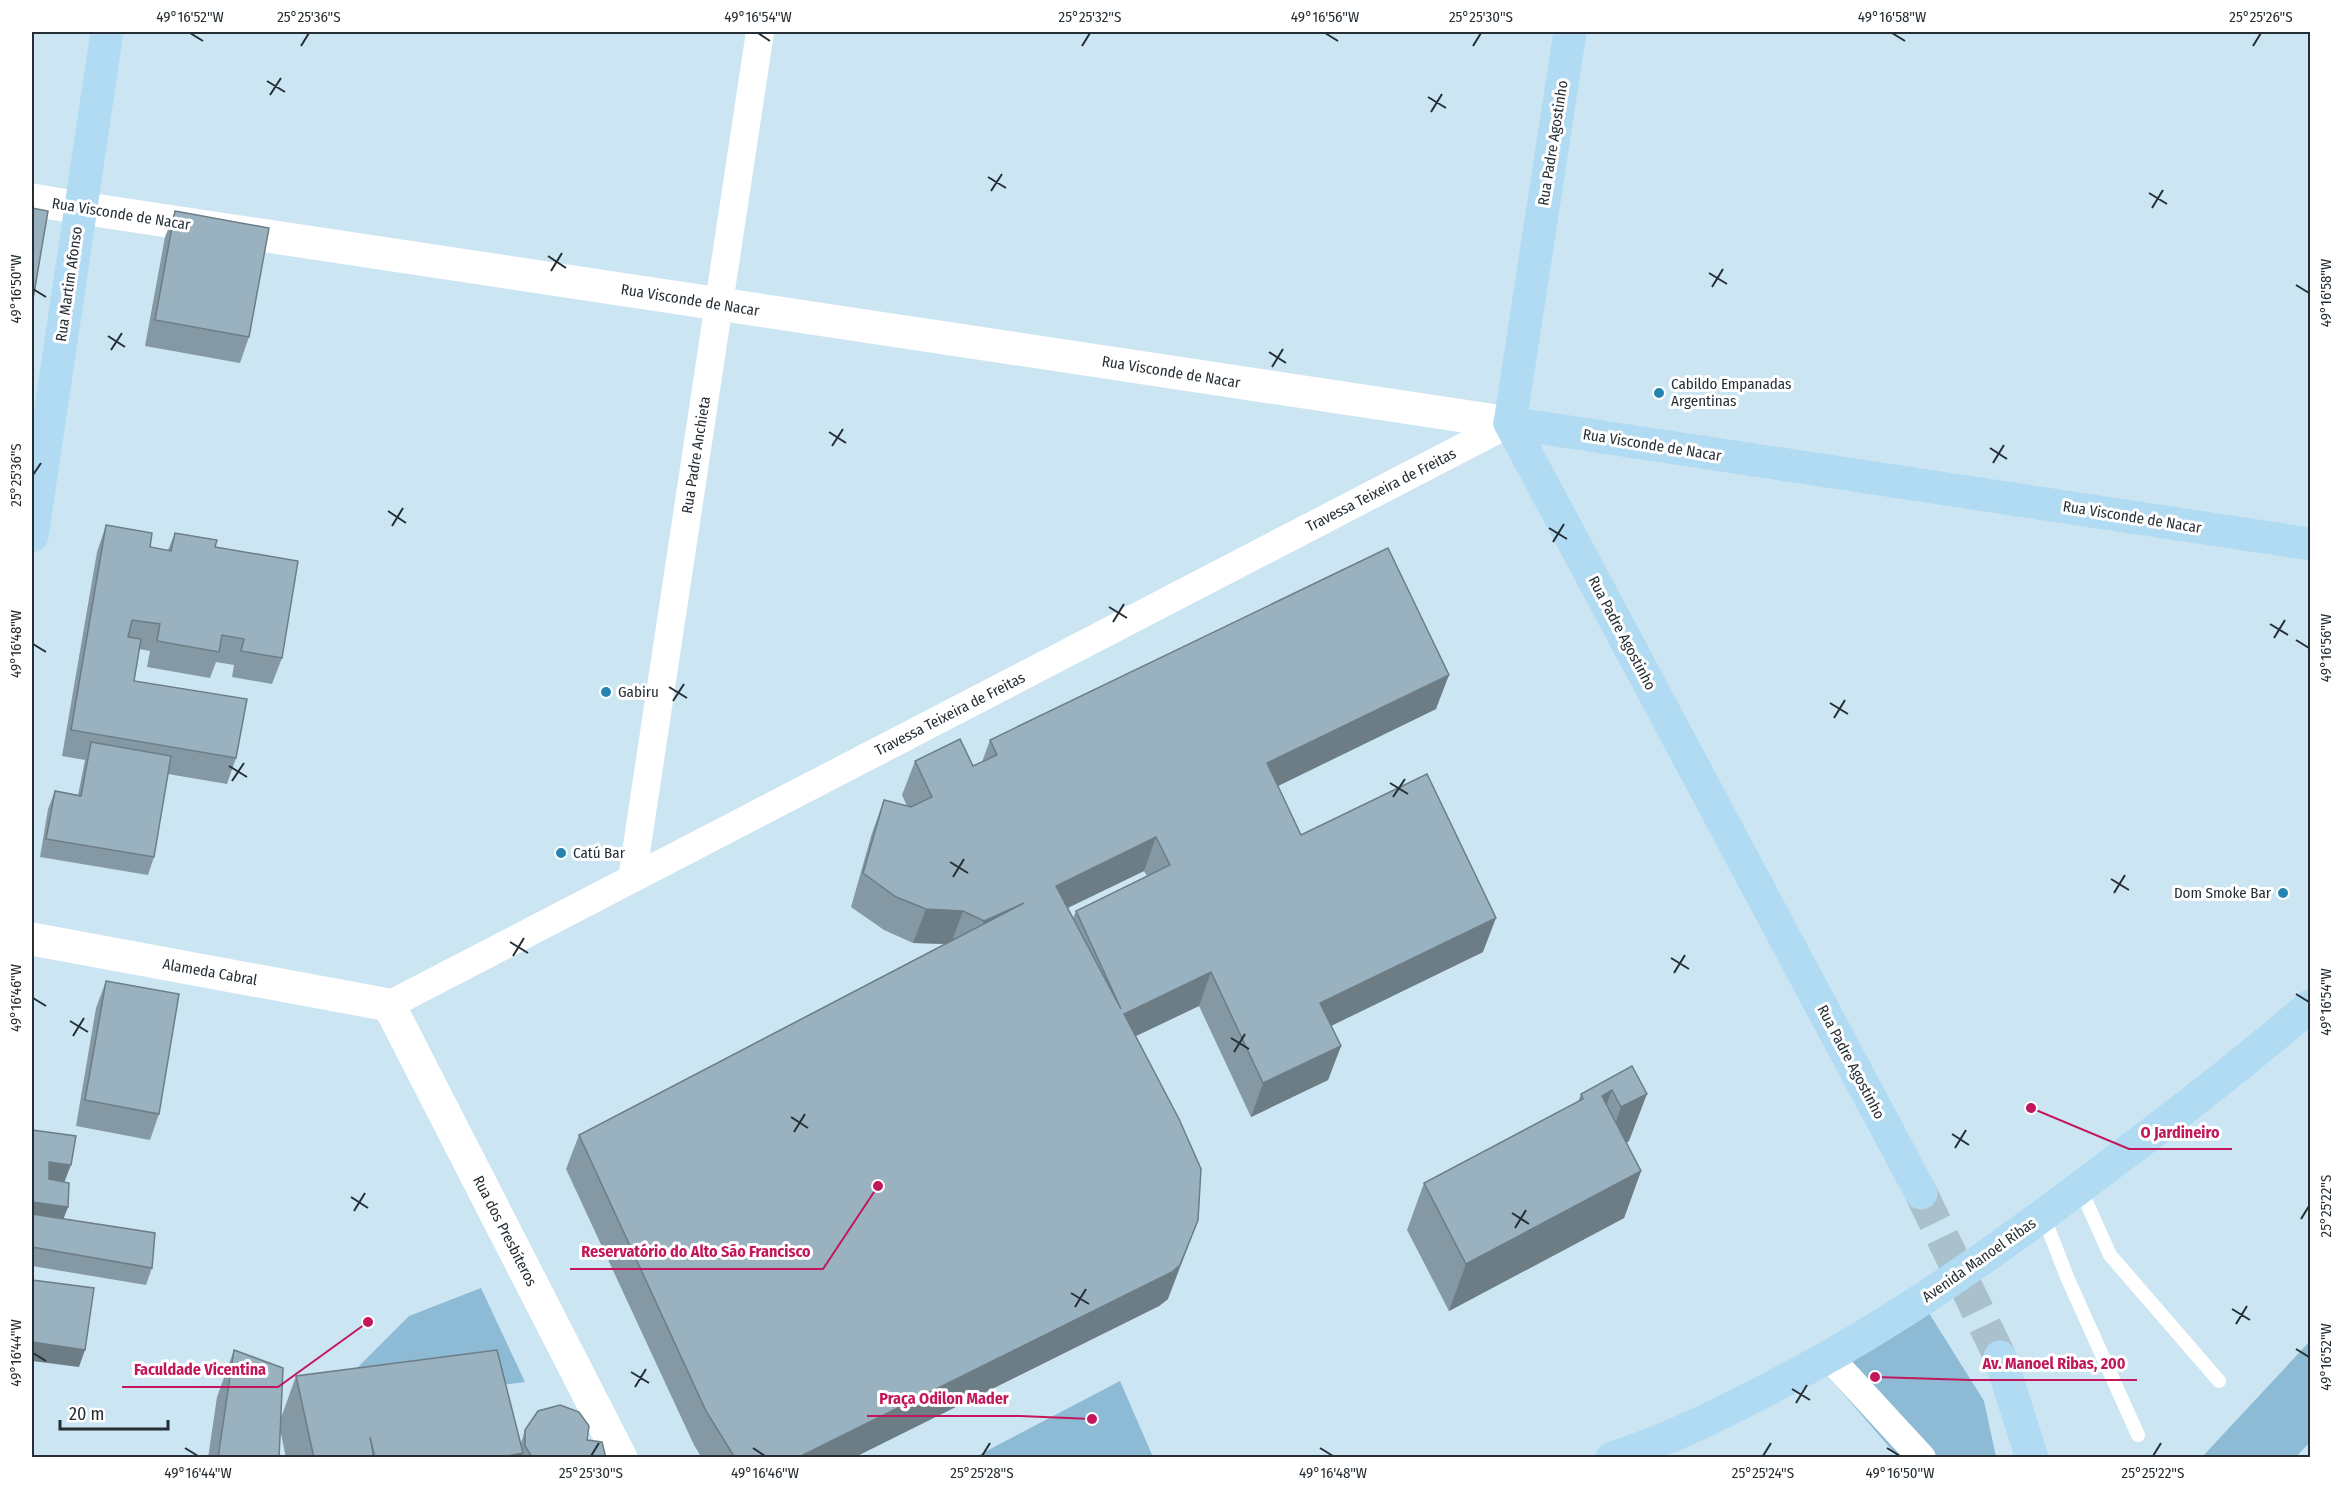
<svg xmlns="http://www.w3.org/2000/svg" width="2342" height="1489" viewBox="0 0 2342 1489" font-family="'Fira Sans Condensed',sans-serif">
<rect width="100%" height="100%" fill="#cce5f3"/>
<!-- green -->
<g fill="#8dbbd5">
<path d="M 481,1288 L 525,1382 L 333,1408 L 327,1398 L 409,1316 Z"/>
<path d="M 1927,1310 L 1984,1401 L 1996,1457 L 1898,1457 L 1827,1375 Z"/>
<path d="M 2310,1341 L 2310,1442 L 2296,1457 L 2202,1457 Z"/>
<path d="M 1120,1381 L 1153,1457 L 975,1457 Z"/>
</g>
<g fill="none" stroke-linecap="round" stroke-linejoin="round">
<!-- primary-tunnel -->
<path stroke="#abc0cd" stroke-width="33" stroke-dasharray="33 16" stroke-linecap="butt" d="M 1921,1193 L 2000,1357"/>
<!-- service -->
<g stroke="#fff" stroke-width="14">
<path d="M 2080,1188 L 2110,1255 L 2219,1381"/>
<path d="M 2043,1215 L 2067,1277 L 2138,1435"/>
</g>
<!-- minor -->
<g stroke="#fff" stroke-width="28">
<path d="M 632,879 L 760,32"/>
<path d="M 389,1005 L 1510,423"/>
<path d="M 1829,1357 L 1922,1458"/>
</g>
<!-- tertiary -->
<g stroke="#fff" stroke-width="33">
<path d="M 32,200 L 81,208"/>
<path d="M 32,939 L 389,1005 L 621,1458"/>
</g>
<!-- secondary -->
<path stroke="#fff" stroke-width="33" d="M 81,208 L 1510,423"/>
<!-- primary -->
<g stroke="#b0dbf2" stroke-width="33">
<path d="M 1570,32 L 1510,423 L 1921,1193"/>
<path d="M 1510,423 L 2310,544"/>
<path d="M 32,536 L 107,32"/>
<path d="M 2000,1357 L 2032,1458"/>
<path d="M 1612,1458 C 1669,1440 1725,1412 1778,1384 C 1896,1323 2005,1245 2111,1164 C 2179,1113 2246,1061 2310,1006"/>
</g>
</g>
<!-- wall -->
<g fill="#8499a4" fill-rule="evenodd">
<path d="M 175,211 L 249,337 L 240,363 L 145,346 L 165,237 Z"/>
<path d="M 106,525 L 150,547 L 168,550 L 175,533 L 215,547 L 282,658 L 272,684 L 232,677 L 234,665 L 216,662 L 210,678 L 147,667 L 150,651 L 139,649 L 134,681 L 236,758 L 227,784 L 168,774 L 154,857 L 148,875 L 40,857 L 48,809 L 55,791 L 78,795 L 85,760 L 62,756 L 97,552 Z"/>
<path d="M 1436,709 L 1278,786 L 1301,835 L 1483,952 L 1331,1026 L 1341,1046 L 1328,1080 L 1251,1117 L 1199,1006 L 1135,1036 L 1168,1299 L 1159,1306 L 853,1458 L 702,1458 L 694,1445 L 566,1169 L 579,1135 L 944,944 L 913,943 L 884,930 L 851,907 L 872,833 L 884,800 L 907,806 L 902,795 L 915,761 L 973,766 L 982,762 L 990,740 ZM 1144,871 L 1147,876 L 1076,911 L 1073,918 L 1068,908 Z"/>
<path d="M 106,981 L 159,1114 L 150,1140 L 76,1126 L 96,1008 Z"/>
<path d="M 1632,1066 L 1629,1141 L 1626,1143 L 1641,1171 L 1624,1218 L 1449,1311 L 1407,1230 L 1424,1183 L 1578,1102 L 1581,1094 Z"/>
<path d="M 32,1130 L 64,1182 L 68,1207 L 63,1219 L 152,1268 L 146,1285 L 32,1266 Z"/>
<path d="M 234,1350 L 281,1418 L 296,1376 L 521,1443 L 525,1430 L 587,1440 L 606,1458 L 286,1458 L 280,1429 L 279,1458 L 208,1458 L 217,1397 Z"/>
</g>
<!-- shaded-wall -->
<g fill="#6c7d86">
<path d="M 1449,675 L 1436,709 L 1255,797 L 1267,763 Z"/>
<path d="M 1156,837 L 1144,871 L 1044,919 L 1056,886 Z"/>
<path d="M 1024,903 L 971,955 L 984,921 Z"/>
<path d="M 926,909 L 963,911 L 951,944 L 913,943 Z"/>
<path d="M 1496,918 L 1483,952 L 1308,1037 L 1320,1003 Z"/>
<path d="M 1211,972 L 1199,1006 L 1111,1048 L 1124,1014 Z"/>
<path d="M 1341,1046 L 1328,1080 L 1251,1117 L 1263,1083 Z"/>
<path d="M 1612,1090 L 1595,1137 L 1602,1096 Z"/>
<path d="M 1647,1094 L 1629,1141 L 1604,1155 L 1621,1107 Z"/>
<path d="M 49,1162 L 71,1165 L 64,1183 L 43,1180 Z"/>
<path d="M 1641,1171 L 1624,1218 L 1449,1311 L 1466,1264 Z"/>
<path d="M 32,1202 L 68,1207 L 61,1225 L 32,1221 Z"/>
<path d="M 1198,1220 L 1168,1299 L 1159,1306 L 853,1458 L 797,1458 Z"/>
<path d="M 32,1342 L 85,1350 L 79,1367 L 32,1361 Z"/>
<path d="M 523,1453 L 522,1458 L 499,1458 Z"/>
</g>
<!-- building -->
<g fill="#9ab2bf" stroke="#6c7d86" stroke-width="1.5" fill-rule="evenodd">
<path d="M 32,208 L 48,211 L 32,305 Z"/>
<path d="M 175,211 L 269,228 L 249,337 L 155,320 Z"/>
<path d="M 106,525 L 152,533 L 150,547 L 171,551 L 175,533 L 217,540 L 215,547 L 298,561 L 282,658 L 241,651 L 244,639 L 222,635 L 219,652 L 157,641 L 160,624 L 132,620 L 128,637 L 141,639 L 134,681 L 247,699 L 236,758 L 71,730 Z"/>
<path d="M 1388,548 L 1449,675 L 1267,763 L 1301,835 L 1427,774 L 1496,918 L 1320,1003 L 1341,1046 L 1263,1083 L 1211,972 L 1124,1014 L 1179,1119 L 1201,1169 L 1198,1220 L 1180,1265 L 1172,1272 L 797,1458 L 735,1458 L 706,1411 L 579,1135 L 1024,903 L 984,921 L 963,911 L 926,909 L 896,897 L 863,873 L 884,800 L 911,807 L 932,797 L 915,761 L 960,739 L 973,766 L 997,755 L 990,740 ZM 1156,837 L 1170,865 L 1076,911 L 1121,1009 L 1056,886 Z"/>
<path d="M 91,742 L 171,756 L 154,857 L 46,839 L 55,791 L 81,796 Z"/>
<path d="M 106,981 L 179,994 L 159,1114 L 85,1100 Z"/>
<path d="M 1632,1066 L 1647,1094 L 1621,1107 L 1612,1090 L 1602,1096 L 1641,1171 L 1466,1264 L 1424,1183 L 1583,1099 L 1581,1094 Z"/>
<path d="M 32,1130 L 76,1136 L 71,1165 L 49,1162 L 49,1179 L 69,1183 L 68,1207 L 32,1202 Z"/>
<path d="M 32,1214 L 155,1233 L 152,1268 L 32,1247 Z"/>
<path d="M 32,1280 L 94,1288 L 85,1350 L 32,1342 Z"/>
<path d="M 234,1350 L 283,1368 L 279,1458 L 218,1458 Z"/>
<path d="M 497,1350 L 523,1453 L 499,1458 L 375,1458 L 370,1437 L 374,1458 L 314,1458 L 296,1376 Z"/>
<path d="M 560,1405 L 579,1412 L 589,1426 L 587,1440 L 602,1442 L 606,1458 L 531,1458 L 532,1457 L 525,1446 L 525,1430 L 538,1411 Z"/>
</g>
<!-- ticks -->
<path fill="none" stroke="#252e34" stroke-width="2" d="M 190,33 L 203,41M 758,33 L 770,41M 1325,33 L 1338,41M 1892,33 L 1905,41M 301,46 L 309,33M 1082,46 L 1090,33M 1473,46 L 1481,33M 2253,46 L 2261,33M 267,81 L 285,92M 270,95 L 281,78M 1428,97 L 1446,108M 1431,112 L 1442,94M 988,177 L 1006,188M 991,191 L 1002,174M 2149,193 L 2167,204M 2152,208 L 2163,190M 548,256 L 566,268M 551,271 L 562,253M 1709,273 L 1727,284M 2296,285 L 2309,293M 1712,287 L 1723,269M 33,289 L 46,297M 108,336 L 125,347M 111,350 L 122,333M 1269,352 L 1286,363M 1272,367 L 1283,349M 829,432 L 846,443M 832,446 L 843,429M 1990,448 L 2007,459M 1993,463 L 2004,445M 33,475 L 41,463M 388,511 L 406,523M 392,526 L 403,508M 1549,528 L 1567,539M 1553,542 L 1564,524M 1109,607 L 1127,618M 1113,622 L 1124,604M 2270,624 L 2288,635M 2274,638 L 2285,620M 2296,640 L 2309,648M 33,644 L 46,652M 669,687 L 687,698M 673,701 L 684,684M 1830,703 L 1848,714M 1834,718 L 1845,700M 229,766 L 247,777M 232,781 L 244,763M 1390,783 L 1408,794M 1393,797 L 1405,779M 950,862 L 968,873M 953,877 L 964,859M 2111,879 L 2129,890M 2114,893 L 2125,875M 510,942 L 528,953M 513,956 L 524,938M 1671,958 L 1689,969M 1674,973 L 1685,955M 2296,994 L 2309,1002M 33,998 L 46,1006M 70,1021 L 88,1032M 73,1036 L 84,1018M 1231,1038 L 1249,1049M 1234,1052 L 1245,1034M 791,1117 L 808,1128M 794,1132 L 805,1114M 1952,1134 L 1969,1145M 1955,1148 L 1966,1130M 351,1197 L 368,1208M 354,1211 L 365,1193M 1512,1213 L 1529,1224M 2301,1219 L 2309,1206M 1515,1228 L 1526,1210M 1071,1293 L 1089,1304M 1075,1307 L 1086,1289M 2232,1309 L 2250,1320M 2236,1324 L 2247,1306M 2296,1349 L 2309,1357M 33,1353 L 46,1361M 631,1372 L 649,1383M 635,1387 L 646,1369M 1792,1389 L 1810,1400M 1796,1403 L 1807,1385M 185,1448 L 198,1456M 753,1448 L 765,1456M 1320,1448 L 1333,1456M 1887,1448 L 1900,1456M 591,1456 L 599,1443M 982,1456 L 990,1443M 1763,1456 L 1771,1443M 2153,1456 L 2161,1443"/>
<!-- markers -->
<g fill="#2585b0" stroke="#fff" stroke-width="2">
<circle cx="1659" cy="393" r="6"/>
<circle cx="606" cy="692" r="6"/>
<circle cx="561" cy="853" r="6"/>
<circle cx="2283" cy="893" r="6"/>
</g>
<g text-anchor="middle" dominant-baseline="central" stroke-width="6" stroke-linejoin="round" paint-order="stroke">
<!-- street labels -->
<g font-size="15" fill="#252e34" stroke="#fff">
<text transform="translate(1553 143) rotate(-81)">Rua Padre Agostinho</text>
<text transform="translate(121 214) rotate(9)">Rua Visconde de Nacar</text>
<text transform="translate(69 284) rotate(-82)">Rua Martim Afonso</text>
<text transform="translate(690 300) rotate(9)">Rua Visconde de Nacar</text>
<text transform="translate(1171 372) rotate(9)">Rua Visconde de Nacar</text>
<text transform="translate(1652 445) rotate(9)">Rua Visconde de Nacar</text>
<text transform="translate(696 455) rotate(-81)">Rua Padre Anchieta</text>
<text transform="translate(1381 490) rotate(-27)">Travessa Teixeira de Freitas</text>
<text transform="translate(2132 517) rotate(9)">Rua Visconde de Nacar</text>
<text transform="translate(1622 633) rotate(62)">Rua Padre Agostinho</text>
<text transform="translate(950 714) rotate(-27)">Travessa Teixeira de Freitas</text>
<text transform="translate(210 972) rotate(10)">Alameda Cabral</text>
<text transform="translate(1851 1062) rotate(62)">Rua Padre Agostinho</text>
<text transform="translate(505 1231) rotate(63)">Rua dos Presbíteros</text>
<text transform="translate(1979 1260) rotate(-35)">Avenida Manoel Ribas</text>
</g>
<!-- poi labels -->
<g font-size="15" fill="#252e34" stroke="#fff" text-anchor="start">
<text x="1671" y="384">Cabildo Empanadas<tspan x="1671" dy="17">Argentinas</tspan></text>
<text x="618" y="692">Gabiru</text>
<text x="573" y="853">Catú Bar</text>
<text x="2271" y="893" text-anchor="end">Dom Smoke Bar</text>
</g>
</g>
<!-- callouts -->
<path fill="none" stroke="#c2185b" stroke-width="2" d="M2031 1108L2129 1149H2232M878 1186L823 1269H570M1875 1377L1970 1380H2137M368 1322L278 1387H122M1092 1419L1020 1416H867"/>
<g fill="#c2185b" stroke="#fff" stroke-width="2">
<circle cx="2031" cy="1108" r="6"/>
<circle cx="878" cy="1186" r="6"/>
<circle cx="1875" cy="1377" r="6"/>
<circle cx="368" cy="1322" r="6"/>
<circle cx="1092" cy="1419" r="6"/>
</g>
<g font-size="16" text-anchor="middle" font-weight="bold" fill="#c2185b" stroke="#fff" stroke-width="6" stroke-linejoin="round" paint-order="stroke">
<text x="2180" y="1138">O Jardineiro</text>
<text x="696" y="1257">Reservatório do Alto São Francisco</text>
<text x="2054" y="1369">Av. Manoel Ribas, 200</text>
<text x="200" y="1375">Faculdade Vicentina</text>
<text x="944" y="1404">Praça Odilon Mader</text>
</g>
<!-- border -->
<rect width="2342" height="1489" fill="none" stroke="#ffffff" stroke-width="66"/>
<!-- scale -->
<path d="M60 1420v9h108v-9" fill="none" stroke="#252e34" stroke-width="3"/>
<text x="69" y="1420" font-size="18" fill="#252e34" stroke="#ffffff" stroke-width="4.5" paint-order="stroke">20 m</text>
<rect x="33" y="33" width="2276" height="1423" fill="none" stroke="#252e34" stroke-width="2"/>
<g font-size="15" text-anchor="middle" fill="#252e34">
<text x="190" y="22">49°16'52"W</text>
<text x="309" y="22">25°25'36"S</text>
<text x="758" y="22">49°16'54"W</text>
<text x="1090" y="22">25°25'32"S</text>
<text x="1325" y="22">49°16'56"W</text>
<text x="1481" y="22">25°25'30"S</text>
<text x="1892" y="22">49°16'58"W</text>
<text x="2261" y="22">25°25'26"S</text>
<text transform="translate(16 289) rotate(-90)" y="5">49°16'50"W</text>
<text transform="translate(2326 293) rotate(-90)" y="5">49°16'58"W</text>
<text transform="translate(16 475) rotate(-90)" y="5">25°25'36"S</text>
<text transform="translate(16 644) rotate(-90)" y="5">49°16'48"W</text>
<text transform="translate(2326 648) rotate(-90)" y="5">49°16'56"W</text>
<text transform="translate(16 998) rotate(-90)" y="5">49°16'46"W</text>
<text transform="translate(2326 1002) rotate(-90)" y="5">49°16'54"W</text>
<text transform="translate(2326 1206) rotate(-90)" y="5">25°25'22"S</text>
<text transform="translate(16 1353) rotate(-90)" y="5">49°16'44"W</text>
<text transform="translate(2326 1357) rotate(-90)" y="5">49°16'52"W</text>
<text x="198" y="1478">49°16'44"W</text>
<text x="591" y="1478">25°25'30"S</text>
<text x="765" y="1478">49°16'46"W</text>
<text x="982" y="1478">25°25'28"S</text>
<text x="1333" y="1478">49°16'48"W</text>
<text x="1763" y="1478">25°25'24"S</text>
<text x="1900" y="1478">49°16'50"W</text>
<text x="2153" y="1478">25°25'22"S</text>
</g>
</svg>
